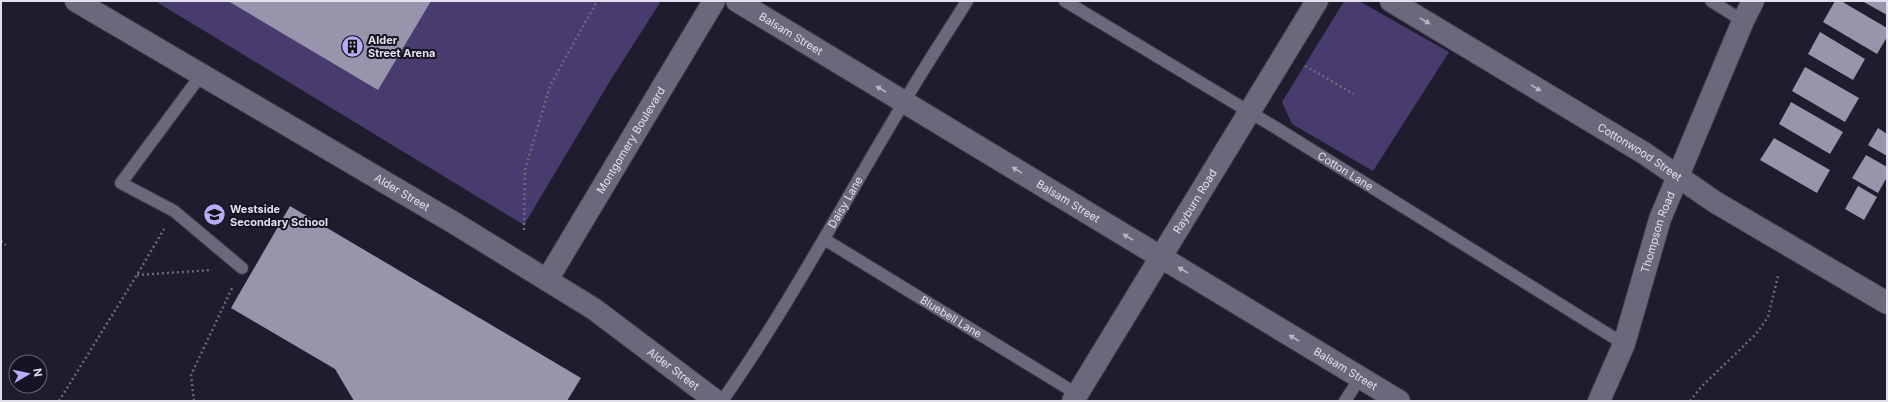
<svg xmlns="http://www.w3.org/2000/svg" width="1888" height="402" viewBox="0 0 1888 402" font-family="Inter,sans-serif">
<rect width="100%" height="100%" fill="#1f1c2d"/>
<!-- park -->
<g fill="#473c6d">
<path d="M 155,1 L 661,1 L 610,81 L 524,225 Z"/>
<path d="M 1346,1 L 1359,1 L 1449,52 L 1373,171 L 1292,124 L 1282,102 L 1343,3 Z"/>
</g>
<!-- building -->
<g fill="#9894ab">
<path d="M 228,1 L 431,1 L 378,90 Z"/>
<path d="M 1835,1 L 1841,1 L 1887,28 L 1887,37 L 1877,54 L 1823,22 Z"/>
<path d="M 1862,1 L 1887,1 L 1887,15 Z"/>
<path d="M 1820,32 L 1865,59 L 1853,80 L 1808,54 Z"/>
<path d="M 1805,67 L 1859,98 L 1845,122 L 1792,91 Z"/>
<path d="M 1791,102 L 1843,132 L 1830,154 L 1779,124 Z"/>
<path d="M 1878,128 L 1887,134 L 1887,156 L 1868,145 Z"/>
<path d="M 1774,138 L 1830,170 L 1817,193 L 1760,160 Z"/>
<path d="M 1866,155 L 1887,167 L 1887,177 L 1878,193 L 1852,178 Z"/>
<path d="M 1858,186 L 1877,197 L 1864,220 L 1845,209 Z"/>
<path d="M 290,206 L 581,378 L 567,401 L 354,401 L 335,369 L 231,308 Z"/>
</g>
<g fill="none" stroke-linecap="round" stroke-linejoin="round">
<defs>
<g id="service">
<path id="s1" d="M 1065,1 L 1273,126 L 1624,344"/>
<path d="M 1711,1 L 1743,21"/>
<path d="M 201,75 L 121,183 L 174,211 L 242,268"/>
<path id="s2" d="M 824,239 L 1077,394"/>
<path id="s3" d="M 722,401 C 789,306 843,203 903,104 C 923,69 946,35 967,1"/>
<path d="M 1345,401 L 1360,378"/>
</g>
<g id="minor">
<path id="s4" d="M 737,1 L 1399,401"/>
<path id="s5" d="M 1391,1 L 1644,153 L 1715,202 L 1887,303"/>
<path id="s6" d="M 547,280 L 714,1"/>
<path id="s7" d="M 1073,401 L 1317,1"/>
<path id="s8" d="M 1599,401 L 1624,344 L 1660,219 L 1743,21 L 1753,1"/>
</g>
<g id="tertiary">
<path id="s9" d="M 76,1 L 456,224 L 594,309 L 716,401"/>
</g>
</defs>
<!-- service casing -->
<use href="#service" stroke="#393644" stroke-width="14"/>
<!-- minor casing -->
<use href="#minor" stroke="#393644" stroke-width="24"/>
<!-- tertiary casing -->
<use href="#tertiary" stroke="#393644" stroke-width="24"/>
<!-- path -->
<g stroke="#6c6978" stroke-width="2.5" stroke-dasharray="2 3" stroke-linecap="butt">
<path d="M 1305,66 L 1354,94"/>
<path d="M 524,230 L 525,170 L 550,86 L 597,1"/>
<path d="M 1,241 L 6,245"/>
<path d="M 137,275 L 212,270"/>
<path d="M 59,401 L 137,275 L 164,229"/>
<path d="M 194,401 L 191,375 L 233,286"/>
<path d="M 1690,401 L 1701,387 L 1756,334 L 1768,317 L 1778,276"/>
</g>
<!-- service -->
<use href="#service" stroke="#6b687c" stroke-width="12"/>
<!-- minor -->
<use href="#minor" stroke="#6b687c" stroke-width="22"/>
<!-- tertiary -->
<use href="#tertiary" stroke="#6b687c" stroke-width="22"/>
</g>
<!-- one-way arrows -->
<defs><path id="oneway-solid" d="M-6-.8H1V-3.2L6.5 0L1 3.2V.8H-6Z"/></defs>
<g fill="#b8b6c5">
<use href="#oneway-solid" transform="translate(1425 21) rotate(31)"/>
<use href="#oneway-solid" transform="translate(1536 88) rotate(31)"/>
<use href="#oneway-solid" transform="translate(881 89) rotate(-149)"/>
<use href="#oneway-solid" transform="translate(1017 170) rotate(-149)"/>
<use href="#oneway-solid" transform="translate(1128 237) rotate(-149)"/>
<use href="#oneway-solid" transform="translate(1183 270) rotate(-149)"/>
<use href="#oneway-solid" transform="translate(1294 338) rotate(-149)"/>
</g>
<!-- icons -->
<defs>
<symbol id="building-disc" viewBox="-11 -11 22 22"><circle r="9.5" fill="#b9abf7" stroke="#161323"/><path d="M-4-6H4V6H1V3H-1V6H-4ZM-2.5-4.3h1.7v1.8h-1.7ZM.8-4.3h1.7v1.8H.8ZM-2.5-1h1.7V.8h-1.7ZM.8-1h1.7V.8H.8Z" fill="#111"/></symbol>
<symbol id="school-disc" viewBox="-11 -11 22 22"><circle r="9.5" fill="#b9abf7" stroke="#161323"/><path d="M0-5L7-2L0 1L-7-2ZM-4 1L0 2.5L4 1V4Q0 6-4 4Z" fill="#111"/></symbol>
</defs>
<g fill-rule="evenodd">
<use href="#building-disc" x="340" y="34" width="25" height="25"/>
<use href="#school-disc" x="202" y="202" width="25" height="25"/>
</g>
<g text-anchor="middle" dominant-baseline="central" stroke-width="4" stroke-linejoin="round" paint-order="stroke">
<!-- street labels -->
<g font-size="11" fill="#e2e0ec" stroke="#161323">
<text stroke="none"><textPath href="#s4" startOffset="63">Balsam Street</textPath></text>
<text stroke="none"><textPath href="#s6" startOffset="163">Montgomery Boulevard</textPath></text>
<text stroke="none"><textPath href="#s5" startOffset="291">Cottonwood Street</textPath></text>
<text stroke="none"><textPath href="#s1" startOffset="328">Cotton Lane</textPath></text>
<text stroke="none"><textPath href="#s9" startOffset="378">Alder Street</textPath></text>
<text stroke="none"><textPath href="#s4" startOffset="387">Balsam Street</textPath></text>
<text stroke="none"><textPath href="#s7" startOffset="234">Rayburn Road</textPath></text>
<text stroke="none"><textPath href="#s3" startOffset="234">Daisy Lane</textPath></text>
<text stroke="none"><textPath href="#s8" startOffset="179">Thompson Road</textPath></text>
<text stroke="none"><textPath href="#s2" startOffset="149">Bluebell Lane</textPath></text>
<text stroke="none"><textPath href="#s9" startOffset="702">Alder Street</textPath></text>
<text stroke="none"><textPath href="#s4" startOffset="711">Balsam Street</textPath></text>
</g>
<!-- poi labels -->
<g font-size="11" font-weight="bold" fill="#e2e0ec" stroke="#161323" text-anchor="start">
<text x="368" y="40">Alder<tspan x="368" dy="13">Street Arena</tspan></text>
<text x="230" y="209">Westside<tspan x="230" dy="13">Secondary School</tspan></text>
</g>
</g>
<!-- border -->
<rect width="1888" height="402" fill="none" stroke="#e2e0ec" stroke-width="4"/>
<!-- north arrow -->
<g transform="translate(28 374) rotate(81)"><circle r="19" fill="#161323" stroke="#686573"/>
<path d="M0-3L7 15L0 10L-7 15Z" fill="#b9abf7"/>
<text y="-6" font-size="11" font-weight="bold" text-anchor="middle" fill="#e2e0ec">N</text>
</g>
</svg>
